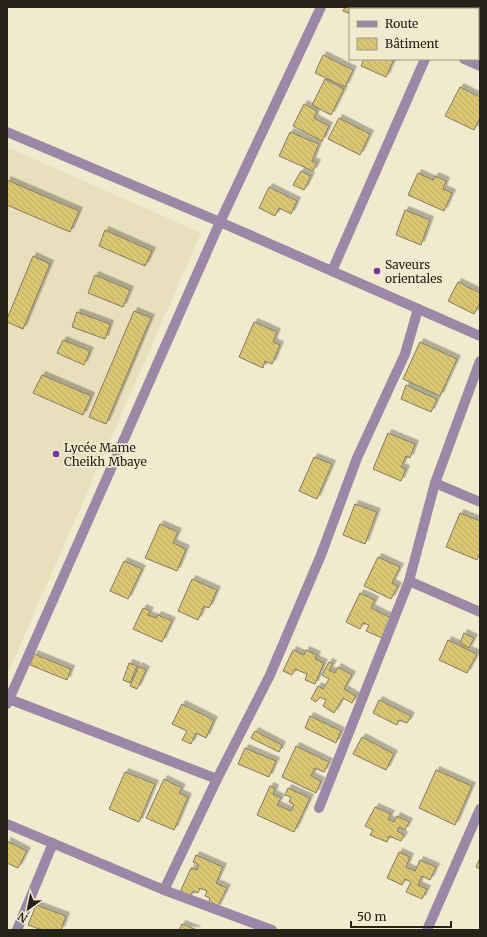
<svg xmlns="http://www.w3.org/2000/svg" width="487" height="937" viewBox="0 0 487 937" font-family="Merriweather,serif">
<defs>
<pattern id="building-back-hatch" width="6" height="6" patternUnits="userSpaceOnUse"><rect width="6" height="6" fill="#dbc773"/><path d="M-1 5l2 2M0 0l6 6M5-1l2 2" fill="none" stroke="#bcab63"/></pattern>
<filter id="shadow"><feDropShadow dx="3.5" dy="-3.5" stdDeviation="0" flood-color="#0004"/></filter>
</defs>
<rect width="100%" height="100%" fill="#f1eace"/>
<!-- built -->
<path fill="#e8dfbc" d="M 7,147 L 201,233 L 7,675 Z"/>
<!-- building -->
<g fill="url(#building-back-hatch)" stroke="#817b62" filter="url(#shadow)">
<path d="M 345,7 L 382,7 L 381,9 L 350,9 L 350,14 L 343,11 Z"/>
<path d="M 384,7 L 403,7 L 408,9 L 384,9 Z"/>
<path d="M 323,55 L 353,70 L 345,87 L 315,73 Z"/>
<path d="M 364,59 L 394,59 L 386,77 L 361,66 Z"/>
<path d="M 325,79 L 344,89 L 331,115 L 312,105 Z"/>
<path d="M 460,87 L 480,97 L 480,118 L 474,130 L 445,116 Z"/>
<path d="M 304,104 L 317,111 L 314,118 L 329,126 L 322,141 L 293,126 Z"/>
<path d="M 339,118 L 370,134 L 360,155 L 328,139 Z"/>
<path d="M 290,132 L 319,144 L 312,161 L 317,163 L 313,171 L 279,156 Z"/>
<path d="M 301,171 L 311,176 L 304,190 L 293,185 Z"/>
<path d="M 418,173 L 433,180 L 435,176 L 446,181 L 443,189 L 452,193 L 444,211 L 408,195 Z"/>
<path d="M 7,180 L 79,211 L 70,232 L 7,205 Z"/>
<path d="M 269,187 L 297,201 L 291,214 L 279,208 L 275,216 L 259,208 Z"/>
<path d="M 405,210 L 430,220 L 421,245 L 396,235 Z"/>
<path d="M 105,230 L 152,251 L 145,266 L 99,246 Z"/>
<path d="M 33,256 L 50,264 L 23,329 L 7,322 L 7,319 Z"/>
<path d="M 95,275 L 130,290 L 123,307 L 88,293 Z"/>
<path d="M 458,282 L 480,293 L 480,303 L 474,314 L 448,301 Z"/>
<path d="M 134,311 L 151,318 L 106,424 L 89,417 Z"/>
<path d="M 77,312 L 110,324 L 105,339 L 72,327 Z"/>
<path d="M 254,322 L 277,332 L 273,342 L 280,345 L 272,364 L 265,361 L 263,368 L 239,357 Z"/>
<path d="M 63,340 L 90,351 L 84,365 L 57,353 Z"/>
<path d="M 420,342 L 457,359 L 440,396 L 403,379 Z"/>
<path d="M 42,375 L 91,396 L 83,415 L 33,393 Z"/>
<path d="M 406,385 L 437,399 L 431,412 L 401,399 Z"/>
<path d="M 388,433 L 415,444 L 410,458 L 406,456 L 401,467 L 406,469 L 401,481 L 373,469 Z"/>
<path d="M 314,457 L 332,464 L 317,499 L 299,491 Z"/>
<path d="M 355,504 L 377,512 L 365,544 L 343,535 Z"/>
<path d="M 460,513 L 480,521 L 480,552 L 477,560 L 446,547 Z"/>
<path d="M 160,524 L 178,532 L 173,543 L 186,549 L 177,571 L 145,558 Z"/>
<path d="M 378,557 L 400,567 L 392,583 L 398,586 L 391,599 L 364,586 Z"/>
<path d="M 124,561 L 142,569 L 128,599 L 110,591 Z"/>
<path d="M 192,579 L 217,590 L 209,608 L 204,606 L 198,620 L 178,611 Z"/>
<path d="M 360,593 L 375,600 L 371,608 L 391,618 L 382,638 L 366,631 L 369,625 L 363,623 L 360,629 L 346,622 Z"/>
<path d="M 143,608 L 150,611 L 148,615 L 156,618 L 158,615 L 172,621 L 162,642 L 133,629 Z"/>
<path d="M 464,633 L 474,638 L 469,648 L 460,643 Z"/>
<path d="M 448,640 L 477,654 L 467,673 L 439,660 Z"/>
<path d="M 293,650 L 304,655 L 306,650 L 317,655 L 315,659 L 324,663 L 315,684 L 305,680 L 307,674 L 295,669 L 292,675 L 283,671 Z"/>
<path d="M 34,654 L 71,669 L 67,680 L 30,665 Z"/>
<path d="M 329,662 L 333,664 L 329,670 L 335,673 L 338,667 L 352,675 L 344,689 L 356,696 L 352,703 L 343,698 L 334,713 L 323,706 L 326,700 L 320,697 L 316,702 L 311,699 L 318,686 L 323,689 L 329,679 L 322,675 Z"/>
<path d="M 129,663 L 137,666 L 130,683 L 123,680 Z"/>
<path d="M 139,666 L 146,670 L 137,689 L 130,686 Z"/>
<path d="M 379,700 L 411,716 L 407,723 L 399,720 L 397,725 L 373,713 Z"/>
<path d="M 182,704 L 214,720 L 206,738 L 196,733 L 191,744 L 182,740 L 187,731 L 172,724 Z"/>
<path d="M 310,716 L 341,731 L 336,743 L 305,728 Z"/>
<path d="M 255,731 L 282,745 L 279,752 L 251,738 Z"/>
<path d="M 362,737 L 394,754 L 386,770 L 353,754 Z"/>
<path d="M 296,746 L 329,762 L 324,772 L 315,768 L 311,776 L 321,781 L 316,793 L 282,777 Z"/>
<path d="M 245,748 L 276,761 L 269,777 L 238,764 Z"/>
<path d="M 436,770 L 472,786 L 455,825 L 419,808 Z"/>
<path d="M 125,772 L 155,784 L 139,822 L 109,809 Z"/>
<path d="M 164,779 L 182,788 L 179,793 L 188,797 L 174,830 L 146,818 Z"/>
<path d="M 270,786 L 275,788 L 273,794 L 281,798 L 277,805 L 291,811 L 294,805 L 289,802 L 291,797 L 285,795 L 288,788 L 310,798 L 294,832 L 257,815 Z"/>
<path d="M 375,807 L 391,814 L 388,819 L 394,822 L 397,816 L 409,822 L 405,830 L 399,827 L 397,831 L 404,835 L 401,841 L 389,836 L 387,842 L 370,835 L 373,830 L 365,826 Z"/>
<path d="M 7,841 L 27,851 L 18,868 L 7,863 Z"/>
<path d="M 399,852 L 410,857 L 406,867 L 415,871 L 420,860 L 436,867 L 430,880 L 422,876 L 418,885 L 427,889 L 422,899 L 406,892 L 411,882 L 405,879 L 402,885 L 387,878 Z"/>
<path d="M 196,855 L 223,867 L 216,883 L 227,888 L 217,908 L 208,904 L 210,898 L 205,896 L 207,891 L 200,888 L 198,893 L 193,891 L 190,897 L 180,892 L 191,868 L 197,870 L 199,865 L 193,862 Z"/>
<path d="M 480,858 L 480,869 L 476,867 Z"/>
<path d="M 36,905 L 66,916 L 61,930 L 42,930 L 28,925 Z"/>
<path d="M 182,924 L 197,930 L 179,930 Z"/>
</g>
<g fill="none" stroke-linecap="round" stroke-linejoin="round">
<!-- street -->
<g stroke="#9a88a6" stroke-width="10">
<path d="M 447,9 L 448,7"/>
<path d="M 464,59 L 480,66"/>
<path d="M 7,132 L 220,222 L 480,336"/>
<path d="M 332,271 L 425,59"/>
<path d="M 435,483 L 480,502"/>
<path d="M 409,581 L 480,612"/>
<path d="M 9,699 L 217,779"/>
<path d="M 7,704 L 220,222 L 321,7"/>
<path d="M 319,808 L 409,581 L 435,483 L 480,361"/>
<path d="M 7,824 L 164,890 L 272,930"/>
<path d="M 164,890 L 217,779 L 270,675 L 321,555 L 357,458 L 405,354 L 418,309"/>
<path d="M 17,930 L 53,843"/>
<path d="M 427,930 L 480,809"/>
</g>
</g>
<!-- markers -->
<g fill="#7d32a4" stroke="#f1eace" stroke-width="1.5">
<circle cx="377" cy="271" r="4"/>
<circle cx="56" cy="454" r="4"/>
</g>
<g text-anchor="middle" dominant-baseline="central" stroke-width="3.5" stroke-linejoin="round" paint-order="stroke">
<!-- poi labels -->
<g font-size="12" fill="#252218" stroke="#f1eace" text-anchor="start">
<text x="385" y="264">Saveurs<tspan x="385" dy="14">orientales</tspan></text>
<text x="64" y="447">Lycée Mame<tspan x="64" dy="14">Cheikh Mbaye</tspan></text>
</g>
</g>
<!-- border -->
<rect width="487" height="937" fill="none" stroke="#252218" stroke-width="16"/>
<!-- legend -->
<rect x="349" y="8" width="130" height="52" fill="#f1eace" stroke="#9f9a85"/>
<rect x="357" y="21" width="20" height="6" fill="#9a88a6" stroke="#9f9a85"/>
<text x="385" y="28" font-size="12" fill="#252218">Route</text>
<rect x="357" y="38" width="20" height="12" fill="url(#building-back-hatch)" stroke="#9f9a85"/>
<text x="385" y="48" font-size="12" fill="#252218">Bâtiment</text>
<!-- north arrow -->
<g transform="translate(28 909) rotate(213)" stroke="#f1eace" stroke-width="3" paint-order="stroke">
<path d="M0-3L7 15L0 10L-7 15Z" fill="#252218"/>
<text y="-6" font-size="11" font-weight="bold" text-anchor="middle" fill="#252218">N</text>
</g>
<!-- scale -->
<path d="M351 921v6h100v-6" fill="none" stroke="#252218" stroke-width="2"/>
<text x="357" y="921" font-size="12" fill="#252218" stroke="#f1eace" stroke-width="3" paint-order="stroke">50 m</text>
</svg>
